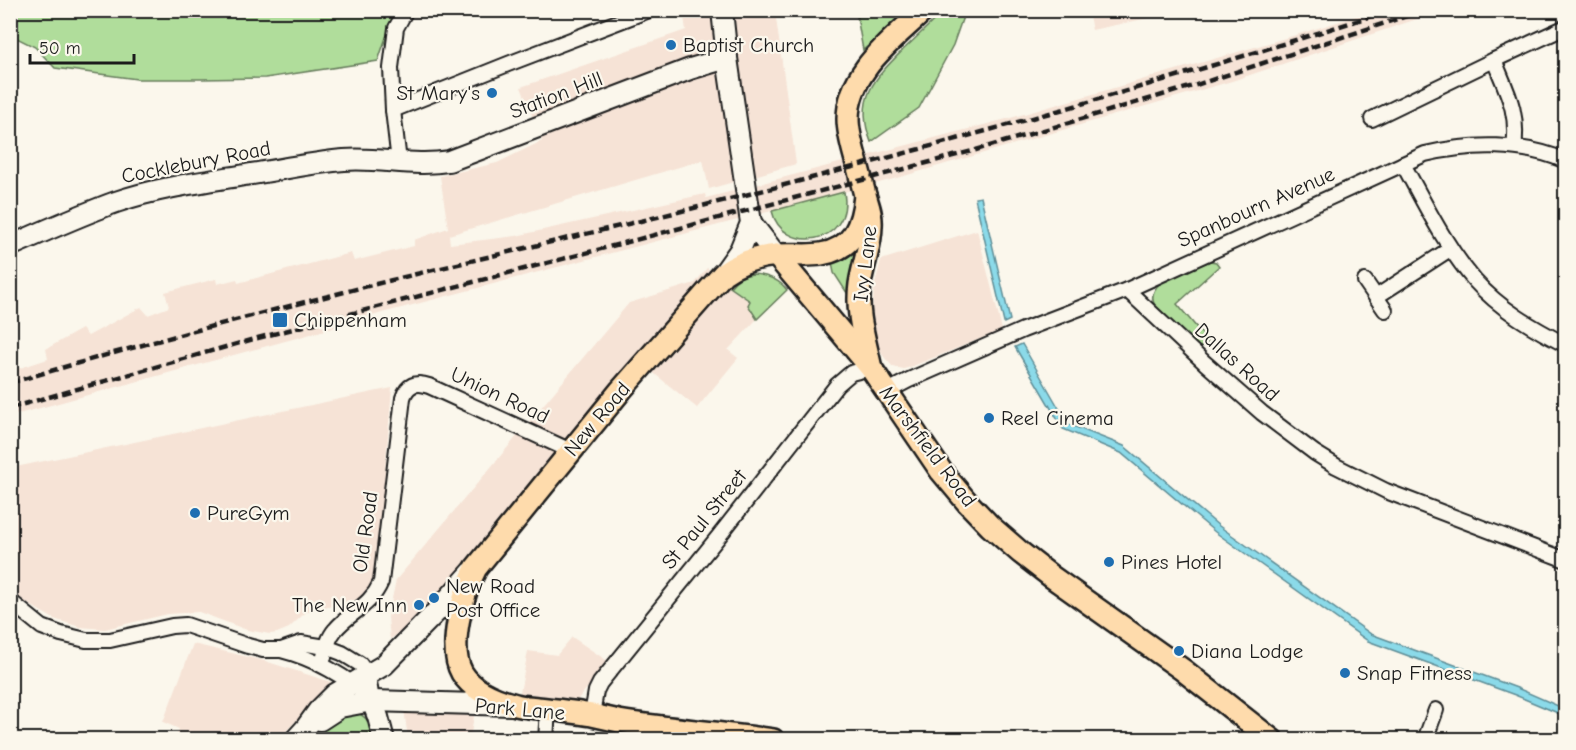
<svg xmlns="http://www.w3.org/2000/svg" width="1576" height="750" viewBox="0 0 1576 750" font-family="'Comic Neue',sans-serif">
<rect width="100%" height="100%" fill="#fbf7ec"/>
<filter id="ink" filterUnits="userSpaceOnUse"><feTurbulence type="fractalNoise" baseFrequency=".0167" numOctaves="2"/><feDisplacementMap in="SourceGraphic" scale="12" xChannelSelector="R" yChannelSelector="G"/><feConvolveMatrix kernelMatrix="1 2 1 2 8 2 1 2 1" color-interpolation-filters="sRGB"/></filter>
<g filter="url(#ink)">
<!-- built -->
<g fill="#f6e3d6">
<path d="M 683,11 L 775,11 L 796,164 L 709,189 L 703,160 L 449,235 L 450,244 L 516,236 L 705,194 L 706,198 L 1014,117 L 1296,35 L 1372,11 L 1441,11 L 1232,81 L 890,180 L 382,313 L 351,323 L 11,416 L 11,371 L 48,359 L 46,349 L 82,329 L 88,336 L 141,307 L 148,315 L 169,307 L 165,292 L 216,279 L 217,284 L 237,279 L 238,283 L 351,253 L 354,261 L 414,246 L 414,240 L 448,228 L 440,176 L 497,163 L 542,141 L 521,87 L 686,30 Z"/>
<path d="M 1055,11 L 1055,10 L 1181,11 L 1092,30 L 1089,16 L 1054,17 Z"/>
<path d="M 977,230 L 1002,330 L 913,366 L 904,369 L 893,367 L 884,357 L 877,345 L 872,309 L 875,284 L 881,260 Z"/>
<path d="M 707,268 L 750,302 L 748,305 L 757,319 L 728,350 L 738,358 L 697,408 L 635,358 L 412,626 L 390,639 L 388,617 L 396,580 L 629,303 L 695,283 Z"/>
<path d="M 392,388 L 376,579 L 363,597 L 344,604 L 312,610 L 305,613 L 289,628 L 277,633 L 270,634 L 247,630 L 199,612 L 168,614 L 105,629 L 80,627 L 54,619 L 25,602 L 11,591 L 11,468 Z"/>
<path d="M 572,637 L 609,662 L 577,700 L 520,693 L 528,651 L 557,655 Z"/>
<path d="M 193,644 L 265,661 L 334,683 L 278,739 L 175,739 L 179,729 L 163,722 Z"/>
<path d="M 404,709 L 474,716 L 470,739 L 408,739 Z"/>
</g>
<!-- green -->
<g fill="#b0dd9b" stroke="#667c5c" stroke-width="1.5">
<path d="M 11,11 L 395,11 L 378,61 L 265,78 L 202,79 L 137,79 L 55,68 L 35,47 L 15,37 L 11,39 Z"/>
<path d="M 856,11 L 903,11 L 894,24 L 863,50 Z"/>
<path d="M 944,11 L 965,11 L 953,45 L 919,108 L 871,142 C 854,98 875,78 904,49 C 918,36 931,23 944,11 Z"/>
<path d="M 844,192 C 854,246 782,255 772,211 Z"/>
<path d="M 860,236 L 849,296 L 834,273 L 831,258 Z"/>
<path d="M 1210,261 L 1216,262 L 1219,266 L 1218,267 L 1177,304 L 1208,341 L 1207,344 L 1199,348 L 1157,309 C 1149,298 1153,288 1164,280 Z"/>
<path d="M 753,274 C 767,275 779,279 787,290 L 757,319 L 748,305 L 750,301 L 730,287 C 737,278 743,275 753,274 Z"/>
<path d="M 358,713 C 370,719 371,727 375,740 L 309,740 L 336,716 Z"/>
</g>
<!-- water -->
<g fill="#8bdae9" stroke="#5f8e97" stroke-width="1.5">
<path d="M 981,197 L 1010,320 L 1004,323 L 975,198 Z"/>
<path d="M 1022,344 L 1068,424 L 1124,446 L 1219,526 L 1371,634 L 1517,688 L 1565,709 L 1565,716 L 1515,695 L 1368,641 L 1215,532 L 1121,453 L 1063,429 L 1015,347 Z"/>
</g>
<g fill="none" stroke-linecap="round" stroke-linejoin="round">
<defs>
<g id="street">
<path d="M 393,110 L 508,64 L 649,10"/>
<path d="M 1372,119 L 1494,60"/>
<path d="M 1514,147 C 1519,112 1507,92 1494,60 L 1566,27"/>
<path d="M 399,162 L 393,110 L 391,68 L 396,28 L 406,10"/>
<path d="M 1403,164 C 1425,204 1445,246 1475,281 C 1500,309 1533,328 1566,345"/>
<path d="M 1365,281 L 1376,297 L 1450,249"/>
<path d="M 1127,290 L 1205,363 L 1262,413 L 1315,453 L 1336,466 L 1386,491 L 1566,560"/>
<path d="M 1376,297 L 1385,310"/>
<path d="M 886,392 L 909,380 L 1023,330 L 1127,290 L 1425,154 C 1471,143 1522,142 1566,161"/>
<path d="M 10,601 L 42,627 L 61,634 L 86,640 L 110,640 L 172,626 L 186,625 L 248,646 L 263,650 L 281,650 L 301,643 L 326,647 L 342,653 L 360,664 L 368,675 L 372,701"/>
<path d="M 281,650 C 313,658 349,677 372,701"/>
<path d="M 322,665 C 325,653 327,639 335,630 C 351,611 370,607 381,582 L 403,398 C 407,385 416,381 429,386 L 571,451"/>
<path d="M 592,715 L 596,691 L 600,683 L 719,536 L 837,385 L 851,373 L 871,368"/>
<path d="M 546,740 L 548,709"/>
<path d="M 1425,740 L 1436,710"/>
</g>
<g id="secondary">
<path d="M 722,10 L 727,58 L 751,223 L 740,250 L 723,274"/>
<path d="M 751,223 L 776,255"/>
<path d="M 10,246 C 45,231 80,215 116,202 C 157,188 202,182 245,175 C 278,170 311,163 344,160 C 379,157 414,167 449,161 L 690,69 L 727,58"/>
<path d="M 372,701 L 378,717 L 384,740"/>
<path d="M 320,720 L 340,707 L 372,701 L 511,705"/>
<path d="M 295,740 L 305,729 L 318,711 L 335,694 L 384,665 L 439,609 L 472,572"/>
</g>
<g id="primary">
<path d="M 776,255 L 871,368 L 941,471 L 967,502 L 990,526 L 1021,553 L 1052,577 L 1183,670 L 1272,740"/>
<path d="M 870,364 C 864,337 856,312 860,284 C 863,264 871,246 871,226 C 872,214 868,205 865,195 C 862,184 860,174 857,164 C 853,149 848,134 848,119 C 848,71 892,41 924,10"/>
<path d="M 773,740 C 722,733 670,729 619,721 C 610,719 601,717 592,715 C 575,712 556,710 538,708 C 531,707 523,707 516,705 C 496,700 473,691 462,673 C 447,647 463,593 476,568 L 621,390 L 723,274 C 740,262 759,256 779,255 C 793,254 808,256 821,254 C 854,249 862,224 865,196"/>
</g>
</defs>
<!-- street casing -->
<use href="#street" stroke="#1c1c1c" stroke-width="18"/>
<!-- secondary casing -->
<use href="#secondary" stroke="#1c1c1c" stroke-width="24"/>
<!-- primary casing -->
<use href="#primary" stroke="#1c1c1c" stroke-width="26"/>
<!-- street -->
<use href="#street" stroke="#fbf7ec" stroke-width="14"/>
<!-- secondary -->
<use href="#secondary" stroke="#fbf7ec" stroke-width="20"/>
<!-- primary -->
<use href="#primary" stroke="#fedbac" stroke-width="21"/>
<!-- rail -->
<g stroke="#1c1c1c" stroke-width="4.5" stroke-dasharray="9 4.5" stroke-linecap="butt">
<path d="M 10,383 C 137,345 264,312 392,280 C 497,254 602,231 706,205 C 936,147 1164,83 1390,10"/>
<path d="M 10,408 L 254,339 L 620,244 L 976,150 L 1193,86 L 1425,10"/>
</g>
</g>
</g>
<!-- markers -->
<g fill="#1f6fb2" stroke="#fbf7ec" stroke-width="2">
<circle cx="671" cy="45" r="6"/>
<circle cx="492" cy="93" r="6"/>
<rect x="272" y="312" width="16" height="16" rx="3"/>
<circle cx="989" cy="418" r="6"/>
<circle cx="195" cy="513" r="6"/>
<circle cx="1109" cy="562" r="6"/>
<circle cx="434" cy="598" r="6"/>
<circle cx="419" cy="605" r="6"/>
<circle cx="1179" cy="651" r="6"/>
<circle cx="1345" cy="673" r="6"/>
</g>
<g text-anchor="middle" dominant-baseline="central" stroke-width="4.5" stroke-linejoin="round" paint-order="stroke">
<!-- poi labels -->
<g font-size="21" fill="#1c1c1c" stroke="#fbf7ec" text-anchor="start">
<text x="683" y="45">Baptist Church</text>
<text x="480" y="93" text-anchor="end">St Mary's</text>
<text x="294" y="320">Chippenham</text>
<text x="1001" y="418">Reel Cinema</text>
<text x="207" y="513">PureGym</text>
<text x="1121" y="562">Pines Hotel</text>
<text x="446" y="586">New Road<tspan x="446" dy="24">Post Office</tspan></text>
<text x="407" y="605" text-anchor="end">The New Inn</text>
<text x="1191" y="651">Diana Lodge</text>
<text x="1357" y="673">Snap Fitness</text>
</g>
<!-- street labels -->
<g font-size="21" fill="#1c1c1c" stroke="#fbf7ec">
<text transform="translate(556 95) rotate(-21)">Station Hill</text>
<text transform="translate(196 162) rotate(-11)">Cocklebury Road</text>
<text transform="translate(1256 207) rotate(-24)">Spanbourn Avenue</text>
<text transform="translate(865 264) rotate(-83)">Ivy Lane</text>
<text transform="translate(1237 362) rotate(42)">Dallas Road</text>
<text transform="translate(500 395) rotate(25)">Union Road</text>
<text transform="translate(597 419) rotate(-50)">New Road</text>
<text transform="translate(928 446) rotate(53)">Marshfield Road</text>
<text transform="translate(704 519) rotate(-51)">St Paul Street</text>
<text transform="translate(365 532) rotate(-82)">Old Road</text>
<text transform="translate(520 709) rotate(5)">Park Lane</text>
</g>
</g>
<!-- margin -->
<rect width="1576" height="750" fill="none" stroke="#fbf7ec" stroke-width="36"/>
<rect x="18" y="18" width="1540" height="714" fill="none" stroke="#1c1c1c" stroke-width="2" filter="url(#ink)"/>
<!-- scale -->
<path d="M30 54v9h104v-9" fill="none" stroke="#1c1c1c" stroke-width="3"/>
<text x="39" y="54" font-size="18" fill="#1c1c1c" stroke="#fbf7ec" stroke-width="4.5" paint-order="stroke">50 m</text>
</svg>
